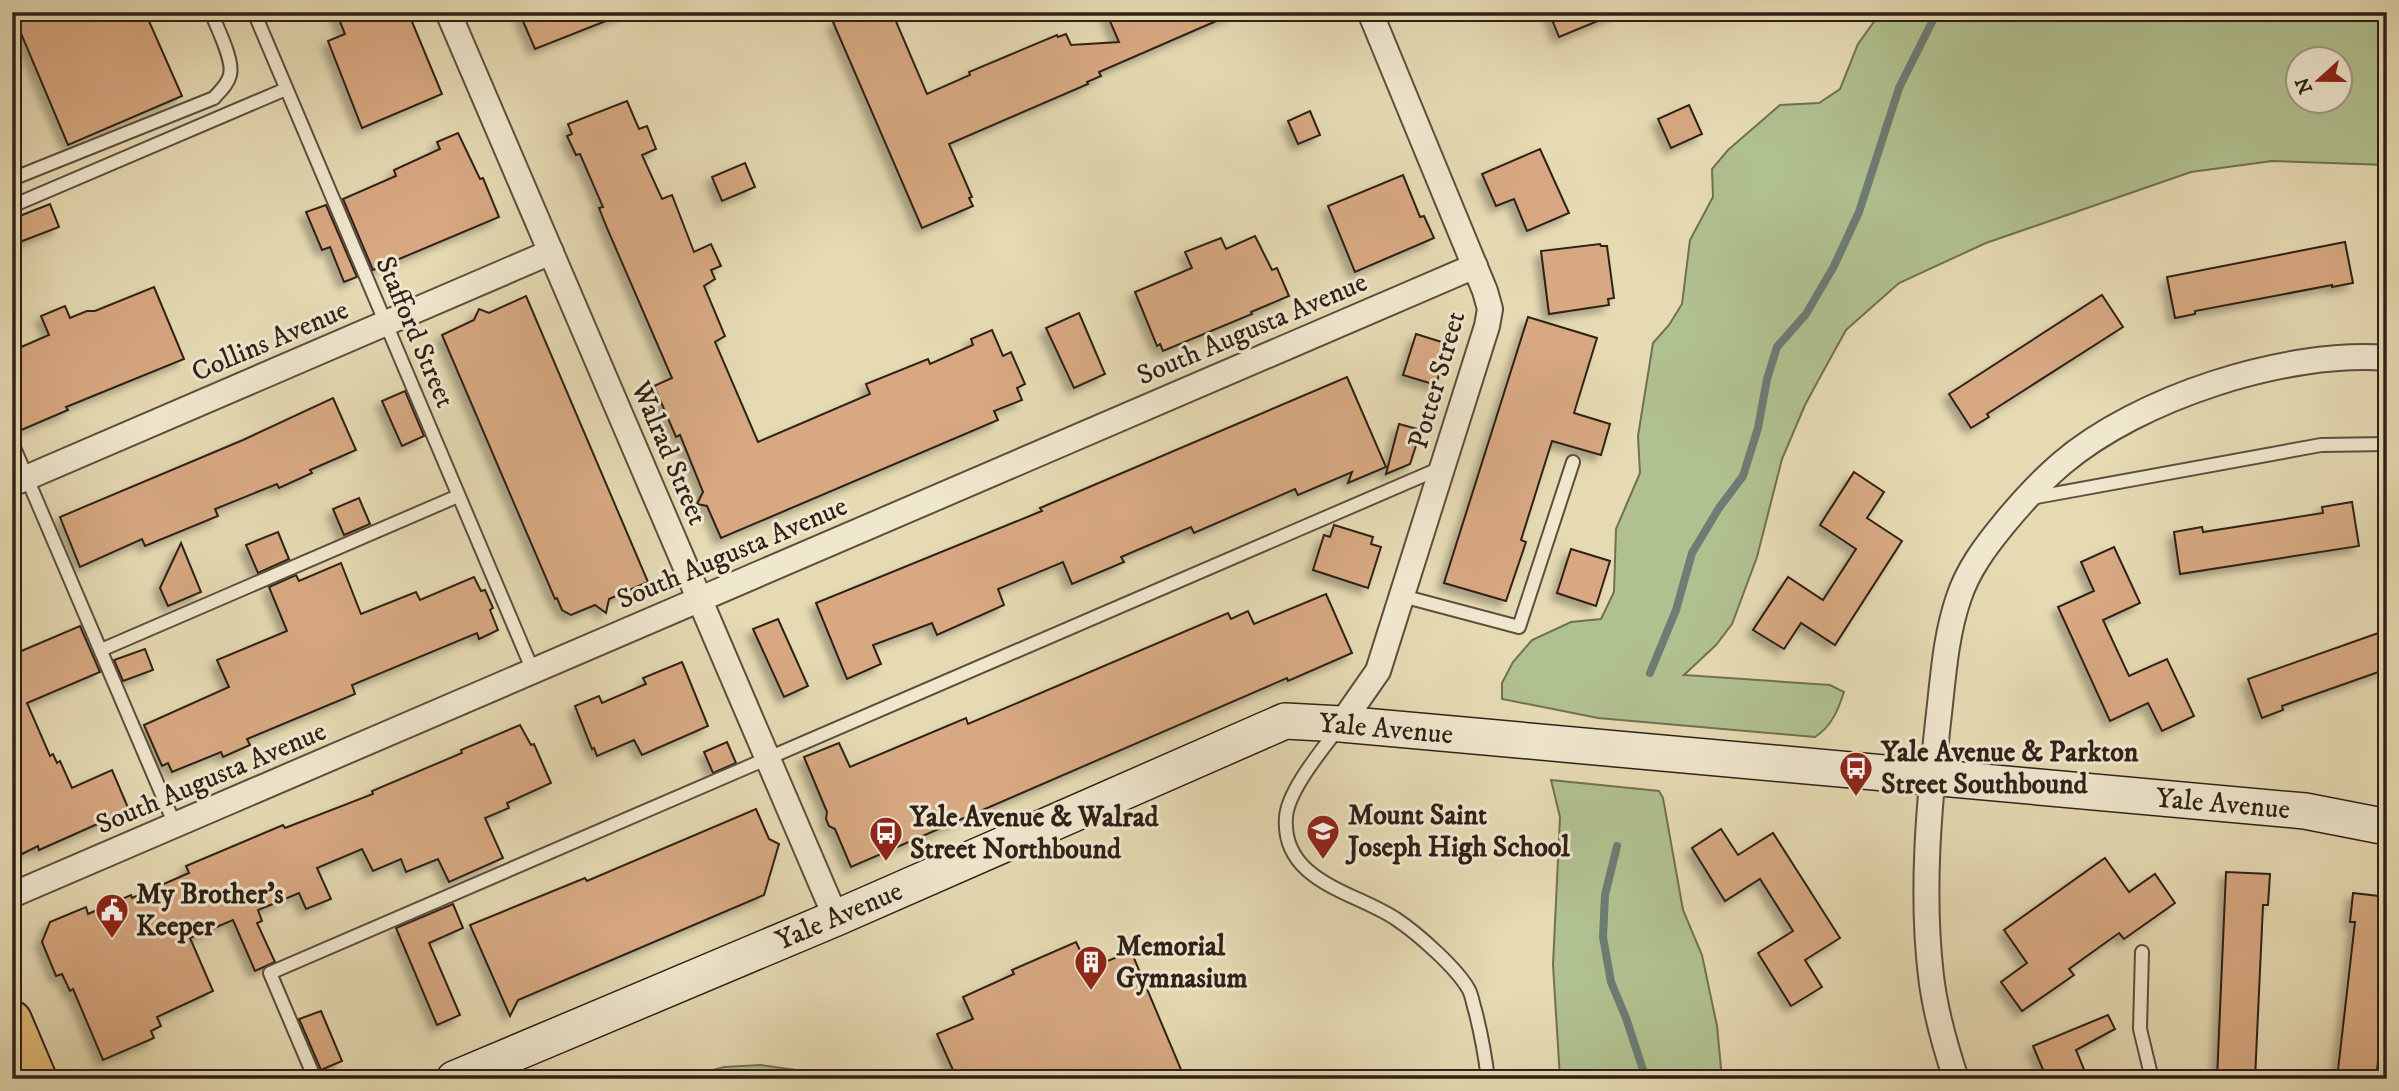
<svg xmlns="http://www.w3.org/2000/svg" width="2399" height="1091" viewBox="0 0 2399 1091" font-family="'IM FELL DW Pica',serif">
<defs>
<filter id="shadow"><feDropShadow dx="-6" dy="6" stdDeviation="3.5" flood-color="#0004"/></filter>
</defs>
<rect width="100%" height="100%" fill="#e6dab3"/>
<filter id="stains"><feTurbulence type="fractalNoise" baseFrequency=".00286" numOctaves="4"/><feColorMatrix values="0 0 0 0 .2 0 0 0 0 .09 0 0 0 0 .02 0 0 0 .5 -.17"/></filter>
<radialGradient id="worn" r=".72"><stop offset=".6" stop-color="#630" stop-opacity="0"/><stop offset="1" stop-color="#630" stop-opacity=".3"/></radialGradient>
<!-- green -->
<g fill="#b1c08f" stroke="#707054" stroke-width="2" fill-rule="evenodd">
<path d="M 1881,12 L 2387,12 L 2387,165 L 2272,161 L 2191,172 L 1986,243 L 1899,283 L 1846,330 L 1819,379 L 1805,405 L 1782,459 L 1757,557 L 1732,624 L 1716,645 L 1684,675 L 1830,685 L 1844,692 C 1838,710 1832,726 1815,737 L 1598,718 L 1502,699 L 1502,683 L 1513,662 L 1532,640 L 1571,622 L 1601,619 L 1614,592 L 1616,529 L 1640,473 L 1638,436 L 1653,343 L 1669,325 L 1682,304 L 1690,240 L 1713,197 L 1712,169 L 1728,150 L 1780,105 L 1819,103 L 1840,89 L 1858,44 ZM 2298,60 L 2340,60 L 2340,102 L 2298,102 Z"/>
<path d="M 1551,780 L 1659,791 L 1663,798 L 1683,910 L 1702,955 L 1717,1026 L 1722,1079 L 1560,1079 L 1553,965 L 1560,817 Z"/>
<path d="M 761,1065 L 811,1072 L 824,1079 L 681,1079 L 724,1067 Z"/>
</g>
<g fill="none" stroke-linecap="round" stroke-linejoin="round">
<!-- stream -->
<g stroke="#6d7c74" stroke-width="8">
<path d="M 1650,673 L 1676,610 L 1692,553 L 1719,508 L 1743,476 L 1758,428 L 1767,379 L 1777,347 L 1806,314 L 1834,266 L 1859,212 L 1899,88 L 1937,12"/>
<path d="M 1617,846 L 1605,895 L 1603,937 L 1611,982 L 1626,1018 L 1646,1079"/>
</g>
</g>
<!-- building -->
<g fill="#d7a881" stroke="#2f2018" stroke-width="2" filter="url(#shadow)">
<path d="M 12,12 L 145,12 L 182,96 L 68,145 Z"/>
<path d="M 336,12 L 408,12 L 442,94 L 362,128 L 328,41 L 345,34 Z"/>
<path d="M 519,12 L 626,12 L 626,13 L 535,49 Z"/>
<path d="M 857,12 L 892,12 L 927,94 L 970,75 L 969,72 L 1057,35 L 1058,37 L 1066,34 L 1071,45 L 1119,42 L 1106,12 L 1237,12 L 1099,72 L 1101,76 L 1087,82 L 1088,84 L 949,144 L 972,197 L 969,198 L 973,206 L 922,228 L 833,22 Z"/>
<path d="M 1549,12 L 1617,12 L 1617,13 L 1559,37 Z"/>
<path d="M 627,101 L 639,129 L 647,126 L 656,149 L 642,155 L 662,199 L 672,195 L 694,252 L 711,244 L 721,266 L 711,270 L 715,279 L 704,286 L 725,336 L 715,342 L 758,442 L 870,394 L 866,384 L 928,359 L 930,364 L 973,345 L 971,339 L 992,330 L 1003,356 L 1011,352 L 1025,384 L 1017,388 L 1022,400 L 994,411 L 998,420 L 721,538 L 707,506 L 697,504 L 703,492 L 680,435 L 676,437 L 654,386 L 672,378 L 607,228 L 599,208 L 603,207 L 580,154 L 576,155 L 567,136 L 572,134 L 568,124 Z"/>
<path d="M 1689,105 L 1702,134 L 1671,148 L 1658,119 Z"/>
<path d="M 1310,111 L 1320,135 L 1298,144 L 1288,121 Z"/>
<path d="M 458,133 L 480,179 L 483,178 L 499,217 L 373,270 L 343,199 L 396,176 L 394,170 L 440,149 L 437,142 Z"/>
<path d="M 1540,149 L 1569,213 L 1527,231 L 1514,199 L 1496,206 L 1482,174 Z"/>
<path d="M 745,163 L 755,187 L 722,201 L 712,177 Z"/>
<path d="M 1403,175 L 1420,217 L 1424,216 L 1434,238 L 1355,272 L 1328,206 Z"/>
<path d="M 50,204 L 59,227 L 12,245 L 12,219 Z"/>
<path d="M 326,205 L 357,277 L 344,282 L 330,247 L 322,250 L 306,212 Z"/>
<path d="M 1255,236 L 1272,270 L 1277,268 L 1289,296 L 1251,312 L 1252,314 L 1163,351 L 1160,344 L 1157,346 L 1135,292 L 1192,268 L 1185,252 L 1221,238 L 1226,249 Z"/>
<path d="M 2345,242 L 2353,283 L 2332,287 L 2332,285 L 2195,311 L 2195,314 L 2175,318 L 2167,277 Z"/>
<path d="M 1600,244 L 1601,246 L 1607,246 L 1614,298 L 1608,299 L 1609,305 L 1549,314 L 1541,251 Z"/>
<path d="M 154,287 L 184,359 L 66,407 L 68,410 L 12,434 L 12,351 L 49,335 L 41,316 L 65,306 L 70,318 L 87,311 L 95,311 Z"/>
<path d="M 2102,295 L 2123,327 L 1987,414 L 1989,417 L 1971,428 L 1949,394 Z"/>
<path d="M 526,296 L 648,582 L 609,599 L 606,613 L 595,605 L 571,615 L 562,610 L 557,598 L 555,599 L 442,335 L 474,320 L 479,309 L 489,313 Z"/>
<path d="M 1079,313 L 1105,374 L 1074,388 L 1046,328 Z"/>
<path d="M 1528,317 L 1597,338 L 1574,413 L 1610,424 L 1601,455 L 1552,441 L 1521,540 L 1526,542 L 1506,601 L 1444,583 Z"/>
<path d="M 1416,334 L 1448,344 L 1436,385 L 1403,375 Z"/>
<path d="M 1347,377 L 1386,467 L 1348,483 L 1352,472 L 1298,495 L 1295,489 L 1194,533 L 1191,527 L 1121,557 L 1124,562 L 1072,584 L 1063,562 L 998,589 L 1004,605 L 937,635 L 932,623 L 873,645 L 881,664 L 847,679 L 816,603 L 1042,511 L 1040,508 Z"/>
<path d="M 405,391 L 424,436 L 402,446 L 382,401 Z"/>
<path d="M 333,398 L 356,450 L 310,470 L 312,473 L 279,488 L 277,484 L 215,509 L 218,516 L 145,546 L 142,539 L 80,567 L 60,517 L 243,440 Z"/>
<path d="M 1399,424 L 1421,430 L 1410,464 L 1386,474 Z"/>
<path d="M 1854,472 L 1884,492 L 1867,518 L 1902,541 L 1835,645 L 1801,623 L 1784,649 L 1753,630 L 1788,577 L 1823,600 L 1856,549 L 1820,525 Z"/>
<path d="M 359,498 L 370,524 L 344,535 L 333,509 Z"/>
<path d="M 2352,502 L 2359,546 L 2180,574 L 2174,532 L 2202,527 L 2203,532 L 2323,513 L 2322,507 Z"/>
<path d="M 1334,525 L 1373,537 L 1371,544 L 1381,547 L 1368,588 L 1313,570 L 1324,535 L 1330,537 Z"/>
<path d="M 278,532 L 289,559 L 258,573 L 246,545 Z"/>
<path d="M 181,543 L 201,592 L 168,606 L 160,588 Z"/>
<path d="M 2114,547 L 2140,603 L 2103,620 L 2129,676 L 2167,659 L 2194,716 L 2162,731 L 2148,703 L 2110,721 L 2058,607 L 2094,591 L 2081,562 Z"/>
<path d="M 1571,549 L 1610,561 L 1596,606 L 1557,593 Z"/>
<path d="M 341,563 L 361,614 L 416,592 L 420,600 L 474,577 L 481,591 L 485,590 L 493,608 L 490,610 L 498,630 L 479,639 L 477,633 L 352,685 L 355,694 L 247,739 L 250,745 L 223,757 L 221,752 L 172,772 L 168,763 L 162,766 L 144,725 L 229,687 L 217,660 L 287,631 L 269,587 L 296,575 L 299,581 Z"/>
<path d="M 1326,594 L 1352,653 L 1288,681 L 1287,678 L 851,867 L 835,829 L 829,826 L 826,819 L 827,812 L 804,757 L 839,743 L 850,767 L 966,718 L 968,724 L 1228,613 L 1231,619 L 1248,611 L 1254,624 Z"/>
<path d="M 778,619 L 808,686 L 784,697 L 753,629 Z"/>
<path d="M 80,626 L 100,672 L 27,703 L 50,756 L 53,754 L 57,763 L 60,761 L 72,788 L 112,770 L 129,810 L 39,850 L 38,846 L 12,859 L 12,655 Z"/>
<path d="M 2387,630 L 2387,669 L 2282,706 L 2283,710 L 2262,718 L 2248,679 Z"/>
<path d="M 145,649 L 153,670 L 123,681 L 114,660 Z"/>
<path d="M 682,662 L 708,726 L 642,755 L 634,740 L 597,756 L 594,748 L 592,749 L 575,706 L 599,696 L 602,703 L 646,684 L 643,678 Z"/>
<path d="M 520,725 L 531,745 L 534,744 L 551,783 L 507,803 L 509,808 L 485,818 L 503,858 L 449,882 L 438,859 L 406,872 L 401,859 L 373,871 L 362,849 L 317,868 L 331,899 L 306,909 L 299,893 L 258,910 L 262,921 L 257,923 L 275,962 L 255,971 L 233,920 L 190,938 L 213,991 L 157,1017 L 161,1026 L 151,1031 L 154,1038 L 103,1060 L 73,989 L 70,991 L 62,974 L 56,976 L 42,942 L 50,922 L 86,907 L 88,914 L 131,895 L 132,898 L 189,873 L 186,866 L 283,825 L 285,828 L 373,794 L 372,791 L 462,753 L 461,750 Z"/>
<path d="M 727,742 L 736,763 L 713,773 L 704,752 Z"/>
<path d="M 756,809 L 769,839 L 779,844 L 764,895 L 518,1000 L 510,1016 L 470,925 L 585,878 L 587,881 Z"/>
<path d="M 1721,829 L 1738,855 L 1773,833 L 1840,938 L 1805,960 L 1822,987 L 1791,1006 L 1758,953 L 1793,931 L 1760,879 L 1725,901 L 1692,848 Z"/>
<path d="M 2105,858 L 2129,892 L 2155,874 L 2175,903 L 2124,939 L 2119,933 L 2069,969 L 2074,975 L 2022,1011 L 2001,982 L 2027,963 L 2004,930 Z"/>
<path d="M 2226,872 L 2270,874 L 2268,905 L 2263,905 L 2255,1079 L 2217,1079 Z"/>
<path d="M 2353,893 L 2387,897 L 2387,980 L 2376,1079 L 2337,1079 L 2355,922 L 2350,922 Z"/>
<path d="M 453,904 L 463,928 L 429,943 L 460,1015 L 437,1025 L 396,928 Z"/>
<path d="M 1076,942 L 1089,969 L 1131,951 L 1185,1079 L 957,1079 L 937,1034 L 973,1019 L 963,997 L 1014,974 L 1012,970 Z"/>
<path d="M 321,1011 L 342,1061 L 321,1070 L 299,1019 Z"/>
<path d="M 2108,1015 L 2115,1029 L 2076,1050 L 2088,1079 L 2047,1079 L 2033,1046 Z"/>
</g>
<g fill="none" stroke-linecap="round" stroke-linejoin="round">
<defs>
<g id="lane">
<path d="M 254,12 L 533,671"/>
<path d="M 12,164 L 17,177 L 214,98 C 220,91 228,84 230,75 C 234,60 217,28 211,12"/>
<path d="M 12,206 L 286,89"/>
<path d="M 12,443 L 175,825"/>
<path d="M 2031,498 L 2321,445 L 2387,444"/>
<path d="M 1402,596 L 1519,627 L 1573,462"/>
<path d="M 101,650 L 458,496"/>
<path d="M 1337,730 C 1321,751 1288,791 1286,817 C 1281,882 1356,892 1396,919 C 1417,933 1457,968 1469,990 C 1472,996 1473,1004 1475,1010 C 1481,1033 1485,1055 1488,1079"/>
<path d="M 2142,952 L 2140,1029 L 2152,1079"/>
<path d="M 315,1079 L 270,973 L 1443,467"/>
</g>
<g id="street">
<path d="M 448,12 L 836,918"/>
<path d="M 12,484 L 551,252"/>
<path d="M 1341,724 L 1378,671 L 1487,326 L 1490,309 L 1485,291 L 1370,12"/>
<path d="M 12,895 L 1475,266"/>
<path d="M 1956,1079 C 1945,1046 1935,1011 1931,976 C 1921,892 1929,806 1938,722 C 1943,681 1945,637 1959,597 C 1968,570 1985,547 2003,525 C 2021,503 2039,483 2061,464 C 2138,398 2286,350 2387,358"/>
</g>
<path id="secondary" d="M 454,1079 L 836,918 L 1285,721 L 1341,724 L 2305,811 L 2387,827"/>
<path id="primary" d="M 12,1020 L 37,1079"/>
</defs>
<!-- lane casing -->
<use href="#lane" stroke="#5d4e3f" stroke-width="16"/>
<!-- street casing -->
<use href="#street" stroke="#5d4e3f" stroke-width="28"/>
<!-- secondary casing -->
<use href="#secondary" stroke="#2f2018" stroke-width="38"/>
<!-- primary casing -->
<use href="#primary" stroke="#2f2018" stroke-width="42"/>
<!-- lane -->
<use href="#lane" stroke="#efe7ce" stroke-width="12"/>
<!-- street -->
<use href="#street" stroke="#efe7ce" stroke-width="24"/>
<!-- secondary -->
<use href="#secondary" stroke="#efe7ce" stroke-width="35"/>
<!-- primary -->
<use href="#primary" stroke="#e3bd7a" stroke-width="38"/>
</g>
<!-- icons -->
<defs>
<symbol id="bus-pin" viewBox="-11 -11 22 30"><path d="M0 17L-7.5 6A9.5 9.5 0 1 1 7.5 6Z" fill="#8f2418" stroke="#efe7ce"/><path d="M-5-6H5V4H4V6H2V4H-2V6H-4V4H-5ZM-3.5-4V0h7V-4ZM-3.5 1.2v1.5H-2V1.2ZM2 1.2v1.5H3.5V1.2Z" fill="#fff"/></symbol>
<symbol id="school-pin" viewBox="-11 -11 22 30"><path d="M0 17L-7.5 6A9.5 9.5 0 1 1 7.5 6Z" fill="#8f2418" stroke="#efe7ce"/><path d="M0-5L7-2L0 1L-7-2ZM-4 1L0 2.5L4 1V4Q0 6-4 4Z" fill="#fff"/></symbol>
<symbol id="civic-pin" viewBox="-11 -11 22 30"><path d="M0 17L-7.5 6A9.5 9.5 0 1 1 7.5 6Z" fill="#8f2418" stroke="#efe7ce"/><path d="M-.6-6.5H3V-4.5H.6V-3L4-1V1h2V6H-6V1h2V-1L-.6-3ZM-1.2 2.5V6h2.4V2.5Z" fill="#fff"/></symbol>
<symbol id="building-pin" viewBox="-11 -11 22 30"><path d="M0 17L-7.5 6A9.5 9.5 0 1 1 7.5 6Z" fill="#8f2418" stroke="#efe7ce"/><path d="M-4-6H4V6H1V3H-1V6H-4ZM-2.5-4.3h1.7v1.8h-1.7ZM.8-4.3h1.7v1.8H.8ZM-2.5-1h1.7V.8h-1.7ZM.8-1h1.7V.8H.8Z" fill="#fff"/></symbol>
</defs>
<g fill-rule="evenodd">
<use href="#bus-pin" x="1837" y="749" width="38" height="52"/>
<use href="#school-pin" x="1304" y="812" width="38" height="52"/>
<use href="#bus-pin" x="867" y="814" width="38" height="52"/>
<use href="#civic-pin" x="93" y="891" width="38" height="52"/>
<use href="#building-pin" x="1072" y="943" width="38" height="52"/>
</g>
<g text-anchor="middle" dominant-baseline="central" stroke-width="6" stroke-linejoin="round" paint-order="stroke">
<!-- street labels -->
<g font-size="28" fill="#2f2018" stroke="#efe7ce">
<text transform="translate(1252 329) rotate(-23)">South Augusta Avenue</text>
<text transform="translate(415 332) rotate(67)">Stafford Street</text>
<text transform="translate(270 341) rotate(-23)">Collins Avenue</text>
<text transform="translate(1437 380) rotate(-74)">Potter Street</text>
<text transform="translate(669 453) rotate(67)">Walrad Street</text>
<text transform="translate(732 553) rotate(-23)">South Augusta Avenue</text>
<text transform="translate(1386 729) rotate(5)">Yale Avenue</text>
<text transform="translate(211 778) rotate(-23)">South Augusta Avenue</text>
<text transform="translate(2223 804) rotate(5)">Yale Avenue</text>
<text transform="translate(839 916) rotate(-23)">Yale Avenue</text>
</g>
<!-- poi labels -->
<g font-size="28" font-weight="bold" fill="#2f2018" stroke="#efe7ce" text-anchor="start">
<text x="1881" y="752">Yale Avenue &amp; Parkton<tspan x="1881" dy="32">Street Southbound</tspan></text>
<text x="1348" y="815">Mount Saint<tspan x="1348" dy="32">Joseph High School</tspan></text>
<text x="910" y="817">Yale Avenue &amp; Walrad<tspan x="910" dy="32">Street Northbound</tspan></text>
<text x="136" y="894">My Brother's<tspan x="136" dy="32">Keeper</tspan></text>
<text x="1116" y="946">Memorial<tspan x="1116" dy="32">Gymnasium</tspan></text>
</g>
</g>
<!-- margin -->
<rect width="2399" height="1091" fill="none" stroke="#e6dab3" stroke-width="42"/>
<rect x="14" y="14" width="2371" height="1063" fill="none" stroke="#2f2018" stroke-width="3.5"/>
<rect x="21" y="21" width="2357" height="1049" fill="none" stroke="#2f2018" stroke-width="2"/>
<!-- north arrow -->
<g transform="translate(2319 80) rotate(249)"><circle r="33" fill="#efe7ce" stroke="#a29785" stroke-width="2"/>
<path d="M0-5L12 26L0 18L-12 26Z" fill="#8f2418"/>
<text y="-10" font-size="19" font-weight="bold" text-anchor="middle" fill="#2f2018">N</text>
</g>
<rect width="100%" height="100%" filter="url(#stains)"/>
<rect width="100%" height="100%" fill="url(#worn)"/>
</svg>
